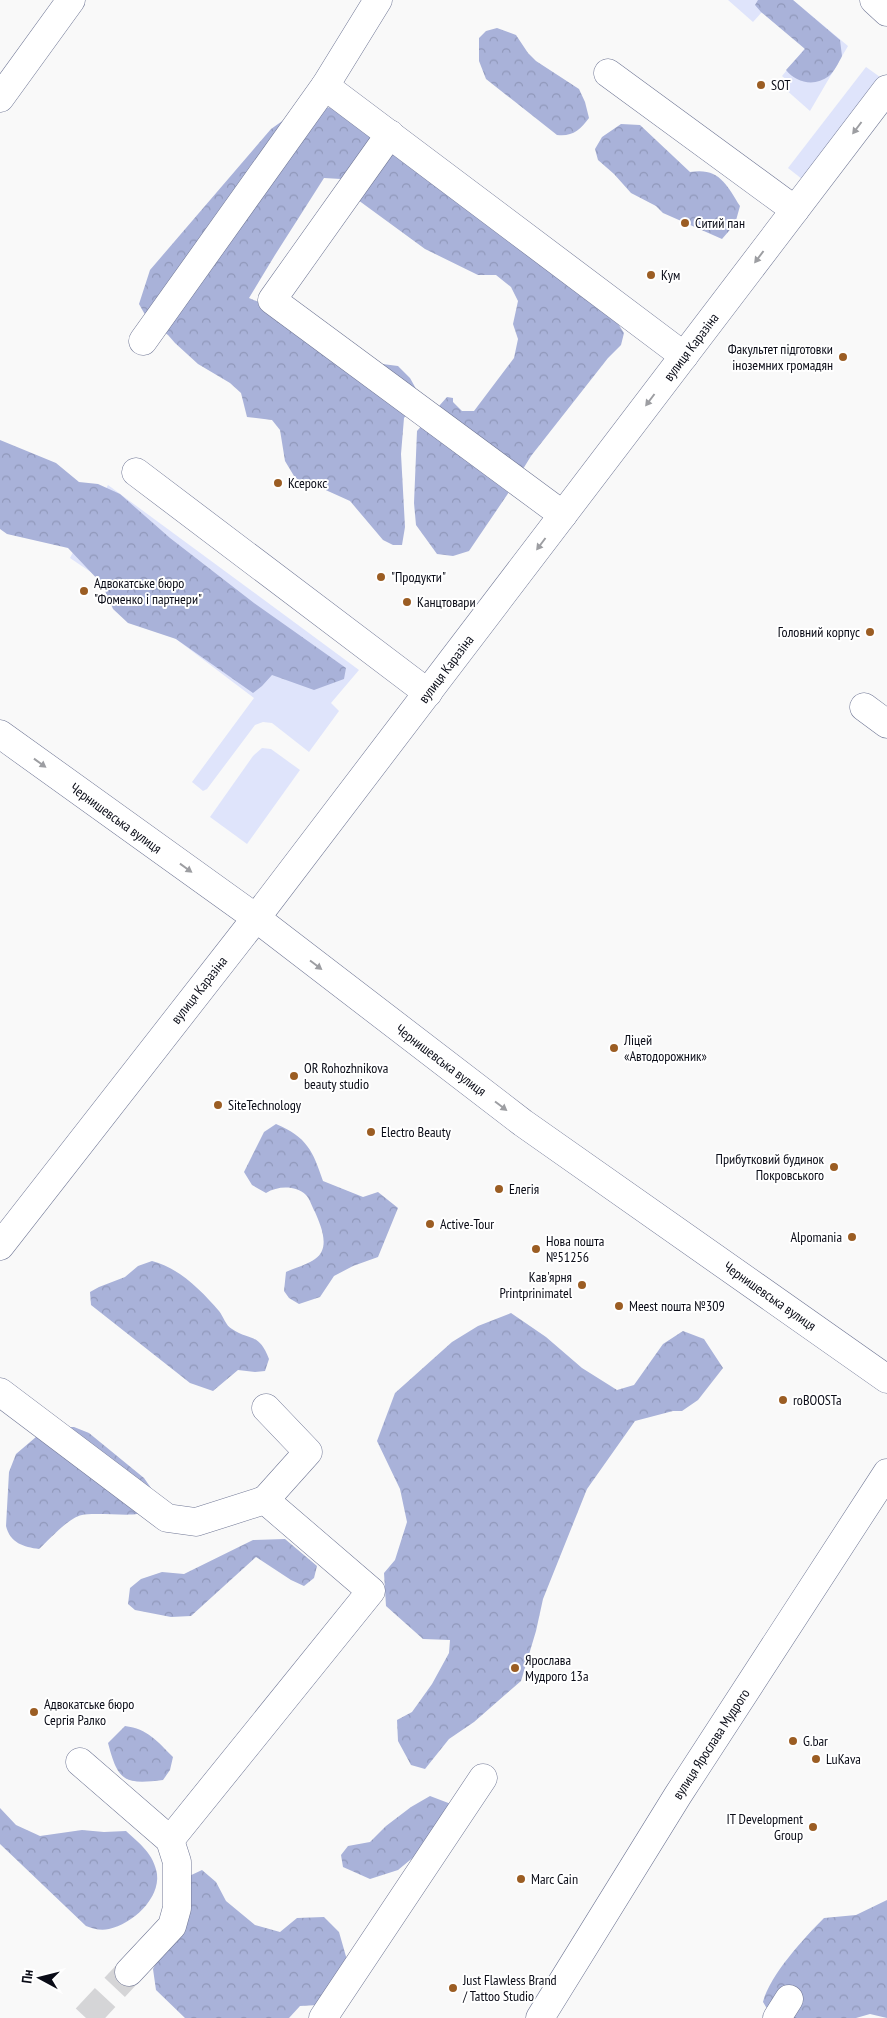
<svg xmlns="http://www.w3.org/2000/svg" width="887" height="2018" viewBox="0 0 887 2018" font-family="'PT Sans Narrow',sans-serif">
<defs>
<pattern id="forest-crowns" width="20" height="18" patternUnits="userSpaceOnUse" patternTransform="scale(1.25)"><rect width="20" height="18" fill="#a9b2d9"/><path d="M2 6a3 3 0 1 1 6 0M12 15a3 3 0 1 1 6 0" fill="none" stroke="#9098ba"/></pattern>
</defs>
<rect width="100%" height="100%" fill="#f9f9f9"/>
<!-- grass -->
<g fill="#dfe4fb">
<path d="M 728,0 L 793,0 L 848,46 L 810,111 L 784,88 L 789,82 L 782,76 L 805,48 L 762,12 L 753,22 Z"/>
<path d="M 866,67 L 880,77 L 802,179 L 788,168 Z"/>
<path d="M 108,485 L 359,670 L 331,703 L 339,711 L 309,752 L 272,723 L 263,722 L 255,725 L 207,789 L 203,791 L 192,782 L 254,698 L 176,639 L 98,577 L 70,558 Z"/>
<path d="M 262,748 L 271,749 L 300,770 L 247,844 L 210,817 L 253,756 Z"/>
</g>
<!-- forest -->
<g fill="url(#forest-crowns)">
<path d="M 758,0 L 793,0 L 840,40 L 842,56 C 839,62 834,72 829,76 C 815,87 796,83 786,70 L 805,49 L 761,12 L 755,5 Z"/>
<path d="M 497,28 L 516,35 L 528,53 L 536,61 L 579,89 L 585,102 L 589,118 C 580,130 572,137 557,135 L 486,79 L 479,61 L 479,38 L 486,31 Z"/>
<path d="M 332,107 L 611,313 L 624,333 L 621,345 L 608,358 L 531,456 L 507,495 L 469,551 L 453,556 L 437,554 L 416,525 L 414,503 L 417,431 L 447,397 L 453,398 L 453,402 L 462,411 L 474,411 L 514,358 L 518,339 L 513,324 L 518,301 L 511,287 L 496,275 L 478,275 L 425,249 L 358,200 L 341,179 L 324,178 L 275,255 L 249,298 L 261,303 L 359,361 L 398,366 L 410,378 L 420,396 L 404,418 L 401,454 L 405,527 L 402,545 L 393,545 L 383,540 L 350,501 L 319,487 L 304,485 L 294,476 L 285,461 L 280,430 L 272,420 L 247,417 L 241,393 L 230,383 L 198,364 L 175,343 L 168,335 L 148,320 L 139,304 L 150,270 L 271,129 L 295,112 Z"/>
<path d="M 621,124 L 640,125 L 690,172 C 719,167 727,185 740,206 L 735,224 L 722,239 L 663,213 L 656,206 L 631,193 L 614,174 L 598,160 L 595,149 L 602,137 Z"/>
<path d="M 0,440 L 56,463 L 79,482 L 98,484 L 120,494 L 170,538 L 254,603 L 346,668 L 344,679 L 314,690 L 272,675 L 262,686 L 253,693 L 176,639 L 128,623 L 113,609 L 102,584 L 68,548 L 7,534 L 0,529 Z"/>
<path d="M 276,1124 C 307,1137 313,1151 323,1181 L 363,1197 L 378,1192 L 398,1208 L 378,1257 L 353,1266 L 334,1276 L 320,1297 L 299,1304 L 289,1298 L 284,1291 L 286,1272 C 294,1268 309,1264 315,1259 C 331,1248 321,1226 315,1212 C 312,1207 310,1199 306,1195 C 295,1185 278,1186 266,1193 L 252,1185 L 244,1172 L 264,1132 Z"/>
<path d="M 152,1261 C 179,1268 201,1290 219,1311 C 223,1316 226,1326 232,1329 C 249,1341 259,1332 269,1359 L 265,1371 L 255,1372 L 238,1370 L 213,1391 L 190,1383 L 91,1305 L 90,1292 L 99,1287 L 125,1277 L 138,1266 Z"/>
<path d="M 511,1313 L 546,1337 L 582,1368 L 617,1390 L 634,1385 L 663,1344 L 683,1331 L 704,1339 L 723,1368 L 698,1400 L 682,1411 L 673,1411 L 635,1421 L 587,1489 L 543,1599 L 536,1631 L 521,1681 L 474,1722 L 449,1739 L 425,1769 L 411,1765 L 398,1741 L 397,1720 L 412,1712 L 432,1684 L 449,1653 L 450,1640 L 423,1639 L 386,1606 L 384,1573 L 395,1560 L 407,1522 L 400,1489 L 377,1441 L 395,1393 L 452,1342 L 478,1326 Z"/>
<path d="M 58,1427 L 74,1427 L 89,1433 L 144,1478 L 151,1488 C 149,1496 147,1507 140,1513 C 135,1517 94,1512 82,1515 C 68,1518 50,1539 39,1549 C 24,1547 10,1543 6,1526 L 9,1472 L 16,1454 L 43,1431 Z"/>
<path d="M 285,1539 L 317,1566 L 314,1578 L 304,1586 L 291,1580 L 256,1557 L 191,1616 L 171,1617 L 135,1610 L 128,1604 L 130,1588 L 141,1579 L 162,1572 L 184,1574 L 253,1540 Z"/>
<path d="M 125,1726 C 148,1729 157,1741 173,1757 L 170,1770 L 163,1780 C 124,1785 118,1781 108,1743 Z"/>
<path d="M 430,1796 L 451,1804 L 427,1846 L 398,1870 L 370,1879 L 343,1867 L 341,1855 L 348,1846 L 370,1842 L 386,1826 L 411,1807 Z"/>
<path d="M 0,1808 L 16,1825 L 40,1836 L 82,1830 L 104,1832 L 126,1831 C 139,1843 154,1854 157,1874 C 160,1899 132,1924 109,1929 C 101,1931 94,1929 86,1926 L 0,1844 Z"/>
<path d="M 202,1870 L 216,1882 L 226,1901 L 255,1925 L 280,1932 L 297,1918 L 324,1917 L 339,1932 L 351,1974 L 318,2005 L 300,2006 L 289,2018 L 185,2018 L 156,1990 L 153,1969 L 158,1959 L 185,1878 Z"/>
<path d="M 887,1900 L 887,2018 L 870,2014 L 856,2018 L 779,2018 L 766,2007 L 763,2002 C 770,1975 804,1938 824,1918 L 856,1915 Z"/>
</g>
<g fill="none" stroke-linecap="round" stroke-linejoin="round">
<!-- minor-tunnel -->
<path stroke="#d5d5d7" stroke-width="28" stroke-dasharray="28 14" stroke-linecap="butt" d="M 86,2018 L 129,1972"/>
<defs>
<g id="minor">
<path d="M 874,0 L 887,12"/>
<path d="M 608,73 L 795,210"/>
<path d="M 325,86 L 684,356"/>
<path d="M 0,98 L 71,0"/>
<path d="M 390,134 L 272,300 L 563,515"/>
<path d="M 143,341 L 325,86 L 378,0"/>
<path d="M 136,472 L 428,693"/>
<path d="M 864,707 L 887,724"/>
<path d="M 0,734 L 256,918 L 523,1123 L 887,1379"/>
<path d="M 0,1246 L 256,918 L 887,89"/>
<path d="M 0,1392 L 167,1518 L 196,1522 L 265,1500"/>
<path d="M 80,1762 L 170,1840 L 177,1862 L 177,1908 L 172,1926 L 129,1972"/>
<path d="M 170,1840 L 371,1591 L 265,1500 L 308,1452 L 266,1408"/>
<path d="M 323,2018 L 483,1778"/>
<path d="M 540,2018 L 678,1795 L 887,1473"/>
<path d="M 777,2018 L 789,1999"/>
</g>
</defs>
<!-- minor casing -->
<use href="#minor" stroke="#707795" stroke-width="29"/>
<!-- minor -->
<use href="#minor" stroke="#fff" stroke-width="28"/>
</g>
<!-- one-way arrows -->
<defs><path id="oneway-solid" d="M-6-.8H1V-3.2L6.5 0L1 3.2V.8H-6Z" transform="scale(1.25)"/></defs>
<g fill="#9d9ea2">
<use href="#oneway-solid" transform="translate(857 128) rotate(127)"/>
<use href="#oneway-solid" transform="translate(759 257) rotate(127)"/>
<use href="#oneway-solid" transform="translate(650 400) rotate(127)"/>
<use href="#oneway-solid" transform="translate(541 544) rotate(127)"/>
<use href="#oneway-solid" transform="translate(40 763) rotate(36)"/>
<use href="#oneway-solid" transform="translate(186 868) rotate(36)"/>
<use href="#oneway-solid" transform="translate(316 965) rotate(37)"/>
<use href="#oneway-solid" transform="translate(501 1106) rotate(37)"/>
</g>
<!-- markers -->
<g fill="#9b5d23" stroke="#fff" stroke-width="2">
<circle cx="761" cy="85" r="5"/>
<circle cx="685" cy="223" r="5"/>
<circle cx="651" cy="275" r="5"/>
<circle cx="843" cy="357" r="5"/>
<circle cx="278" cy="483" r="5"/>
<circle cx="381" cy="577" r="5"/>
<circle cx="84" cy="591" r="5"/>
<circle cx="407" cy="602" r="5"/>
<circle cx="870" cy="632" r="5"/>
<circle cx="614" cy="1048" r="5"/>
<circle cx="294" cy="1076" r="5"/>
<circle cx="218" cy="1105" r="5"/>
<circle cx="371" cy="1132" r="5"/>
<circle cx="834" cy="1167" r="5"/>
<circle cx="499" cy="1189" r="5"/>
<circle cx="430" cy="1224" r="5"/>
<circle cx="852" cy="1237" r="5"/>
<circle cx="536" cy="1249" r="5"/>
<circle cx="582" cy="1285" r="5"/>
<circle cx="619" cy="1306" r="5"/>
<circle cx="783" cy="1400" r="5"/>
<circle cx="515" cy="1668" r="5"/>
<circle cx="34" cy="1712" r="5"/>
<circle cx="793" cy="1741" r="5"/>
<circle cx="816" cy="1759" r="5"/>
<circle cx="813" cy="1827" r="5"/>
<circle cx="521" cy="1879" r="5"/>
<circle cx="453" cy="1988" r="5"/>
</g>
<g text-anchor="middle" dominant-baseline="central" stroke-width="4" stroke-linejoin="round" paint-order="stroke">
<!-- poi labels -->
<g font-size="14" fill="#0a0c17" stroke="#fff" text-anchor="start">
<text x="771" y="85">SOT</text>
<text x="695" y="223">Ситий пан</text>
<text x="661" y="275">Кум</text>
<text x="833" y="349" text-anchor="end">Факультет підготовки<tspan x="833" dy="16">іноземних громадян</tspan></text>
<text x="288" y="483">Ксерокс</text>
<text x="391" y="577">"Продукти"</text>
<text x="94" y="583">Адвокатське бюро<tspan x="94" dy="16">"Фоменко і партнери"</tspan></text>
<text x="417" y="602">Канцтовари</text>
<text x="860" y="632" text-anchor="end">Головний корпус</text>
<text x="624" y="1040">Ліцей<tspan x="624" dy="16">«Автодорожник»</tspan></text>
<text x="304" y="1068">OR Rohozhnikova<tspan x="304" dy="16">beauty studio</tspan></text>
<text x="228" y="1105">SiteTechnology</text>
<text x="381" y="1132">Electro Beauty</text>
<text x="824" y="1159" text-anchor="end">Прибутковий будинок<tspan x="824" dy="16">Покровського</tspan></text>
<text x="509" y="1189">Елегія</text>
<text x="440" y="1224">Active-Tour</text>
<text x="842" y="1237" text-anchor="end">Alpomania</text>
<text x="546" y="1241">Нова пошта<tspan x="546" dy="16">№51256</tspan></text>
<text x="572" y="1277" text-anchor="end">Кав'ярня<tspan x="572" dy="16">Printprinimatel</tspan></text>
<text x="629" y="1306">Meest пошта №309</text>
<text x="793" y="1400">roBOOSTa</text>
<text x="525" y="1660">Ярослава<tspan x="525" dy="16">Мудрого 13а</tspan></text>
<text x="44" y="1704">Адвокатське бюро<tspan x="44" dy="16">Сергія Ралко</tspan></text>
<text x="803" y="1741">G.bar</text>
<text x="826" y="1759">LuKava</text>
<text x="803" y="1819" text-anchor="end">IT Development<tspan x="803" dy="16">Group</tspan></text>
<text x="531" y="1879">Marc Cain</text>
<text x="463" y="1980">Just Flawless Brand<tspan x="463" dy="16">/ Tattoo Studio</tspan></text>
</g>
<!-- street labels -->
<g font-size="14" fill="#0a0c17" stroke="#fff">
<text transform="translate(691 347) rotate(-53)">вулиця Каразіна</text>
<text transform="translate(446 669) rotate(-53)">вулиця Каразіна</text>
<text transform="translate(116 818) rotate(36)">Чернишевська вулиця</text>
<text transform="translate(199 990) rotate(-52)">вулиця Каразіна</text>
<text transform="translate(441 1060) rotate(37)">Чернишевська вулиця</text>
<text transform="translate(770 1296) rotate(35)">Чернишевська вулиця</text>
<text transform="translate(711 1744) rotate(-57)">вулиця Ярослава Мудрого</text>
</g>
</g>
<!-- north arrow -->
<g transform="translate(40 1978) rotate(277)" stroke="#ffffff" stroke-width="4" paint-order="stroke">
<path d="M0-4L9 19L0 12L-9 19Z" fill="#0a0c17"/>
<text y="-8" font-size="14" font-weight="bold" text-anchor="middle" fill="#0a0c17">Пн</text>
</g>
</svg>
